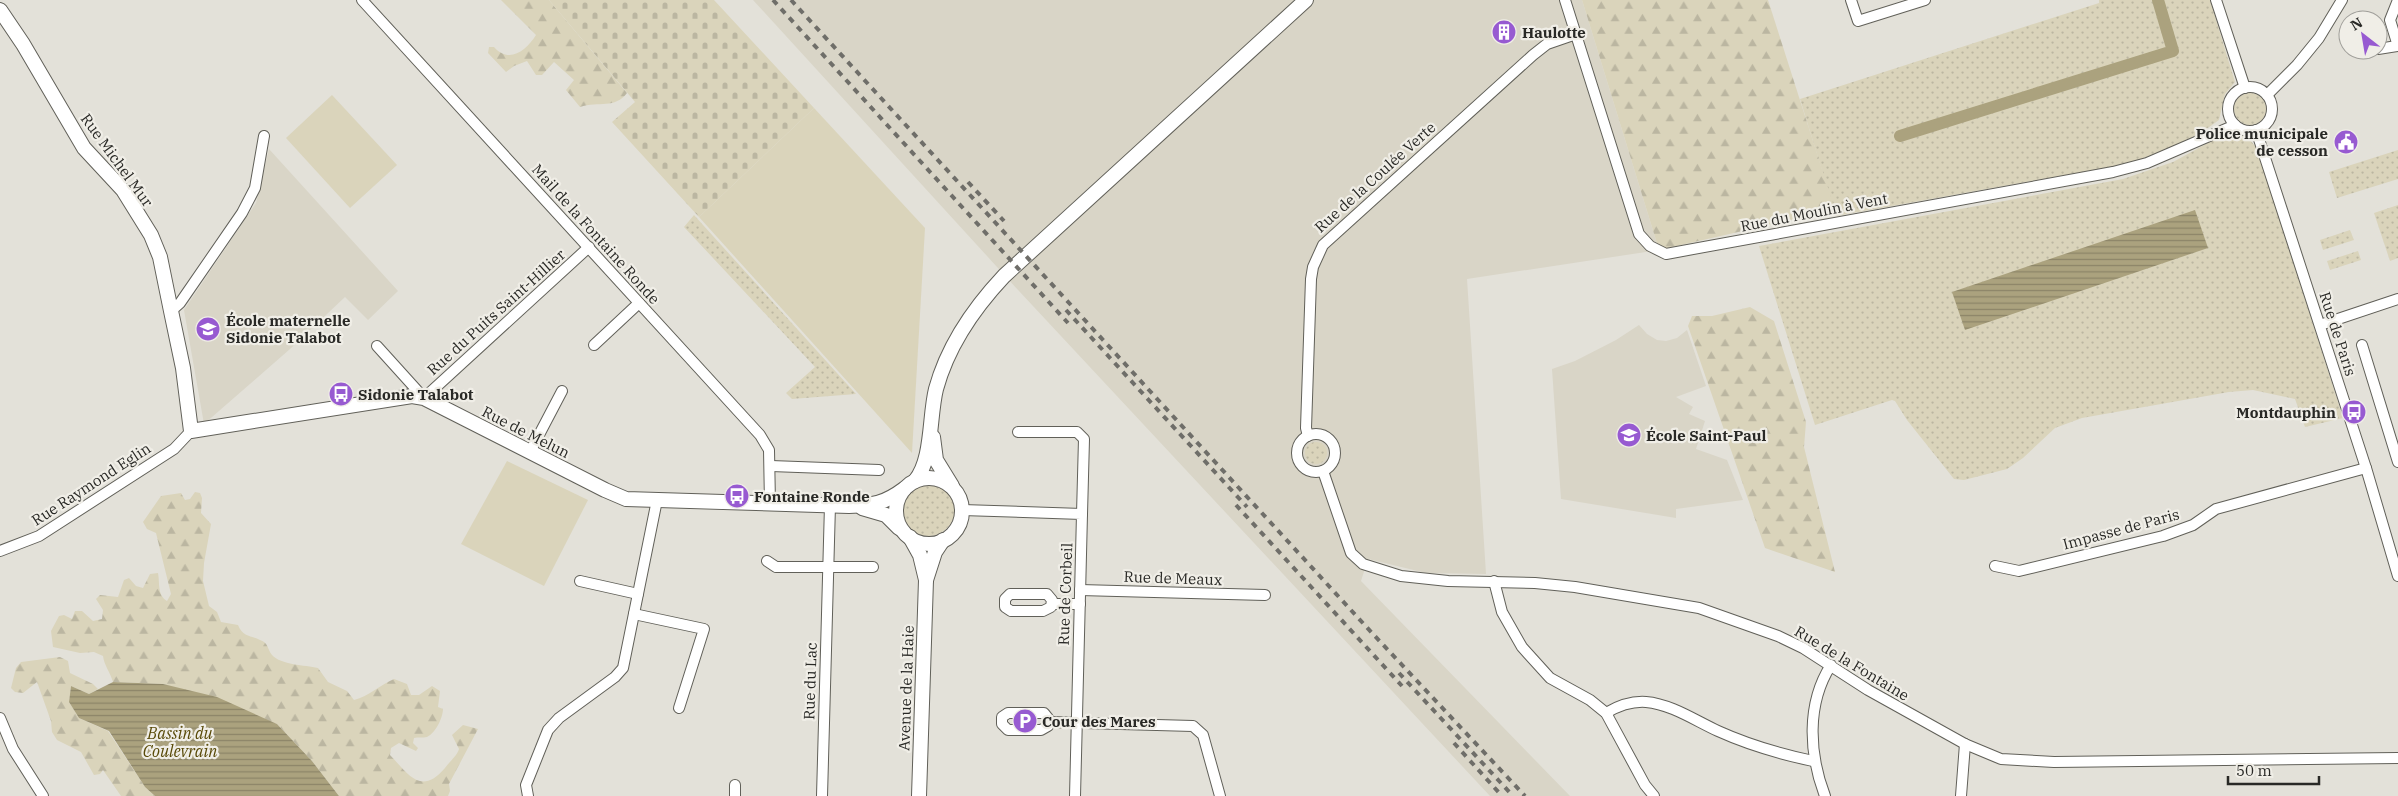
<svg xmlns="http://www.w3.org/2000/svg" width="2398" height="796" viewBox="0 0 2398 796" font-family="'IBM Plex Serif',serif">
<defs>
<pattern id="grass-dots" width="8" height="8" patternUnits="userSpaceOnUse" patternTransform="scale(1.25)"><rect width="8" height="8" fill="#dad4bb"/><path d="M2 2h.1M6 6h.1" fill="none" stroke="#bbb6a1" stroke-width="1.8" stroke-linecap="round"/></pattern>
<pattern id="forest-firs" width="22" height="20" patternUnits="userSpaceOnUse" patternTransform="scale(1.25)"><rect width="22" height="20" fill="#dad4bb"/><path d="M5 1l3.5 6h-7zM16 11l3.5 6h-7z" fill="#bbb6a1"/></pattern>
<pattern id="cemetery-stones" width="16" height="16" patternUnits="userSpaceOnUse" patternTransform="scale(1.25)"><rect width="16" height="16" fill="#dad4bb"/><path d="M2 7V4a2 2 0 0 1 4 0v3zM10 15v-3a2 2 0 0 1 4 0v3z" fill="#bbb6a1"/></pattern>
<pattern id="water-rules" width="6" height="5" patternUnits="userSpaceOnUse" patternTransform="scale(1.25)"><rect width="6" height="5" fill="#aba27e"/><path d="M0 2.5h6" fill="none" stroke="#8b8467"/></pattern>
</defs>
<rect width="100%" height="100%" fill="#e3e1d9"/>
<!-- built -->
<g fill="#d9d5c7">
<path d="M 753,0 L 1582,0 L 1659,250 L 1467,279 L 1486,574 L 1426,573 L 1368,559 L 1361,581 L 1570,796 L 1490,796 L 1019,291 Z"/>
<path d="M 269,149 L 398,291 L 368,320 L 345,297 L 290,349 L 204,424 L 184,310 L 256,203 Z"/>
<path d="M 1639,325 L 1647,334 L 1657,340 L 1666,341 L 1677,338 L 1687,330 L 1706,386 L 1676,397 L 1693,407 L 1689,414 L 1705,421 L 1696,449 L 1727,460 L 1743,500 L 1676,509 L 1676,518 L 1561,499 L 1552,369 L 1575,361 L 1616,340 Z"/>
</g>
<!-- grass -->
<g fill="url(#grass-dots)">
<path d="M 2099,0 L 2210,0 L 2235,82 L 2225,94 L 2219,120 C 2193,140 2159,153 2127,164 L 1836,216 L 1800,99 L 2099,3 Z"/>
<circle cx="2250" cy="109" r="16"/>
<path d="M 2230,131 L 2248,138 L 2257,148 L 2343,418 L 2305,427 L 2295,399 L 2253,390 L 2229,392 L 2082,418 L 2055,428 L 2023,458 L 2007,469 L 1964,480 L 1954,479 L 1907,420 L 1895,401 L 1892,400 L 1815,425 L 1759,246 L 2123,179 L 2173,162 Z"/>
<path d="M 2398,150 L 2398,179 L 2337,198 L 2329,172 Z"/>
<path d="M 2398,205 L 2398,258 L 2390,261 L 2374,213 Z"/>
<path d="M 694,215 L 856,394 L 792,399 L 786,393 L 815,367 L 684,227 Z"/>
<path d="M 2350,230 L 2354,240 L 2323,250 L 2320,240 Z"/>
<path d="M 2358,251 L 2361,260 L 2330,270 L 2327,261 Z"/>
<circle cx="1316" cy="453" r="11"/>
<circle cx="928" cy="509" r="27"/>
</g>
<!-- forest -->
<g fill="url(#forest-firs)">
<path d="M 501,0 L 549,0 L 627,93 C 615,109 599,101 580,107 L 566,90 L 574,80 L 554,62 L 542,75 L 536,75 L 527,61 L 514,66 L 506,72 L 488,53 L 489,47 L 494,47 C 509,64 526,51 536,35 Z"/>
<path d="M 1582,0 L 1768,0 L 1835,210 L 1659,250 Z"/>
<path d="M 1750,307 L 1774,321 L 1806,422 L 1804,447 L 1835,572 L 1765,548 L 1688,326 L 1692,316 L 1712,316 Z"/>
<path d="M 195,492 L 200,493 L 202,498 L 201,513 L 211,524 L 204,563 L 203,581 L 209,606 L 217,612 L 221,622 L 238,625 C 243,637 250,635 260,640 C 269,643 267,649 272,655 C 281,665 305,665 318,668 L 328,682 L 347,691 L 354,700 C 369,696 380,685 394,679 L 407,684 L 411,695 L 419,695 L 432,686 L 440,691 L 438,707 L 443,709 C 443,717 436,733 427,737 C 423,738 418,737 414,738 L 413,743 L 418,748 L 416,751 L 399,743 L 391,748 L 390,755 C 409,775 421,796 445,768 C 449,762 457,756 459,749 L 452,735 L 463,725 L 478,729 L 449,784 L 450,791 L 448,796 L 339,796 L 312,761 L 277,724 L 163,684 L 113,682 C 110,672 104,665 103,656 L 94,652 L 80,653 L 53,647 L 51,631 L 59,616 L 64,615 L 72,619 L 75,611 L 82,611 L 93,621 L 102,619 L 103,610 L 96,599 L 100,595 L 118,597 L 124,580 L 129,578 L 136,586 L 143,588 L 150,574 L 158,573 C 160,583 157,595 167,601 L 171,594 L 156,533 L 147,529 L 143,522 L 161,496 L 181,493 L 185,500 L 190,499 Z"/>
<path d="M 60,657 L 68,661 L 70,673 L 93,684 L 98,689 L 89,694 L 71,686 L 69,702 L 79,718 L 108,731 L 145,787 L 155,796 L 121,796 L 103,770 L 100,774 L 94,775 L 81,752 L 57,740 L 52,732 L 51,721 L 37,682 L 23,693 L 15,692 L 11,688 L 16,668 L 21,662 Z"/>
</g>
<!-- cemetery -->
<path fill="url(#cemetery-stones)" d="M 549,0 L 714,0 L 814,108 L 699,217 L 612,122 L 635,102 Z"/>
<!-- garden -->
<g fill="#dad4bb">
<path d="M 332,95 L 397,165 L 350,208 L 286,138 Z"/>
<path d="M 814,108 L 925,228 L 912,453 L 699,217 Z"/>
<path d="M 507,461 L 588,500 L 544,586 L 461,544 Z"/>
</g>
<!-- water -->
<g fill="url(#water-rules)">
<path d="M 2195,210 L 2208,248 L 1965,330 L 1952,292 Z"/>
<path d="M 113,682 L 163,684 L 217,697 L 277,724 L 312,761 L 339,796 L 155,796 L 145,787 L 109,731 L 79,718 L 69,702 L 71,686 L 89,694 Z"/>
</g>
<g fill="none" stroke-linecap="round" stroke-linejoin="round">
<!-- canal -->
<path stroke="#aba27e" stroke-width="12" d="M 1900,136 L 2173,51 L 2158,0"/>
<defs>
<g id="street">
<path d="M 362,0 L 760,435 L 769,450 L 770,504"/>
<path d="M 1565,0 L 1639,234 L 1650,246 L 1666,254 L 2113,172 L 2147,163 L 2235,125"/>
<path d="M 1851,0 L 1858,21 L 1925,0"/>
<path d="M 2216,0 L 2245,88"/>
<path d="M 2398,0 L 2390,20 L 2398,46"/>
<path d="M 2378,49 L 2397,46"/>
<path d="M 2362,51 L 2366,50"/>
<circle cx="2250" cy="109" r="22"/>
<path d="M 2267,95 L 2297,65 L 2319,38 L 2342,0"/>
<path d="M 2256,130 L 2366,468 L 2398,576"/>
<path d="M 171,311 L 180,303 L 242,213 L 255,188 L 264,136"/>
<path d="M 2320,325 L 2398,299"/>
<path d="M 594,345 L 639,303"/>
<path d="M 2362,345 L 2398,462"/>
<path d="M 377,346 L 424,398 L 589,247"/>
<path d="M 1018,432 L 1077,432 L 1084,439 L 1082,514"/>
<circle cx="1316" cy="453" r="19"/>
<path d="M 1308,436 L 1306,428 L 1311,279 L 1313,267 L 1323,245 L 1533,55 L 1547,44 L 1576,34"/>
<path d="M 530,452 L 562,391"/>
<path d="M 771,466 L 879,470"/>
<path d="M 1323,471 L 1351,553 L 1363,564 L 1401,576 L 1448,581 L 1535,583 L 1575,587 L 1699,608 L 1778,636 L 1803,648 L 1868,690 L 1965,744 L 2001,759 L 2054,762 L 2398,758"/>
<path d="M 962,510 L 1082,514 L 1075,796"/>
<path d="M 0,551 L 39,536 L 174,449 L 191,431"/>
<path d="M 767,561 L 776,567 L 873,567"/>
<path d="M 1995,566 L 2019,571 L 2163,536 L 2193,525 L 2216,509 L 2366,468"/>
<path d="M 580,581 L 638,594"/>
<path d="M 1494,581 L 1502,612 L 1522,647 L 1550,678 L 1590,700 L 1606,713 L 1645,785 L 1654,796"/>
<path d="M 1080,590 L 1265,595"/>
<path d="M 1010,594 L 1047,594 L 1052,600 L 1051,607 L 1043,611 L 1011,611 L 1005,607 L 1005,599 Z"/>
<path d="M 1052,604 L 1080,604"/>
<path d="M 634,614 L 704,629 L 679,708"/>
<path d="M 1008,713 L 1044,713 L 1048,718 L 1048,726 L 1041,730 L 1008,730 L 1002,724 L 1002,717 Z"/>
<path d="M 1606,713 C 1618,706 1632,701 1646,702 C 1671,704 1696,721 1718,731 C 1749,745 1780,754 1813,761"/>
<path d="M 0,718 L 13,749 L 43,796"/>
<path d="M 1048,722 L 1193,726 L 1203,735 L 1220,796"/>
<path d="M 528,796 L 526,785 L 548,730 L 559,718 L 615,677 L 623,668 L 657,500"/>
<path d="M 735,796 L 735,785"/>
<path d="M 822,796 L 830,505"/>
<path d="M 1825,796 C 1809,754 1806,704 1831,665"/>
<path d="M 1961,796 L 1965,744"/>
</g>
<g id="secondary">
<path d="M 0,10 L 23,44 L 84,148 L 123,190 L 151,235 L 160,257 L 171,311 L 183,368 L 191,431 L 412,396 L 424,398 L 605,490 L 626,499 L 849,506 C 873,505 884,504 904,489"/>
<path d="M 933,437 L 936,460 L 952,486"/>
<circle cx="929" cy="511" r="33"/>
<path d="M 915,481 C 933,459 929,417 936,389 C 948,345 973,309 1004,276 L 1306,0"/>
<path d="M 862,508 L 886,515 L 899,528"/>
<path d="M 910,537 L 920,555 L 926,580 L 919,796"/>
<path d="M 926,580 L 935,552 L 943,540"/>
</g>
</defs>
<!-- street casing -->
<use href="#street" stroke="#616059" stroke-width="12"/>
<!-- secondary casing -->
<use href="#secondary" stroke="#616059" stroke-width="16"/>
<!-- street -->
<use href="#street" stroke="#fff" stroke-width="10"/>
<!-- secondary -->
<use href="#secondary" stroke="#fff" stroke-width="14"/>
<!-- rail -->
<g stroke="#6f6e69" stroke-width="4" stroke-dasharray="6 6" stroke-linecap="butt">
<path d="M 773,0 L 1068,323"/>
<path d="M 791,0 L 1372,633 L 1525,796"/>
<path d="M 968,182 L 1004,221"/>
<path d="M 1066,310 L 1247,507"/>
<path d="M 1236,505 L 1402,686"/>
<path d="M 1399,673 L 1513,796"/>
<path d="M 1454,743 L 1502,796"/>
</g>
</g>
<!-- icons -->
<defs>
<symbol id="building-disc" viewBox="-11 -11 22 22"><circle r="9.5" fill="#975ad1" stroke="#f0eee7"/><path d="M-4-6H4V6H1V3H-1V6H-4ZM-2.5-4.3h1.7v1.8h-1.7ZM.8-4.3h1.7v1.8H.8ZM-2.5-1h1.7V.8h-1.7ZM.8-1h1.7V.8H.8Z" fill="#fff"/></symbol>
<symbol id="civic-disc" viewBox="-11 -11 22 22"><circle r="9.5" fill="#975ad1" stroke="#f0eee7"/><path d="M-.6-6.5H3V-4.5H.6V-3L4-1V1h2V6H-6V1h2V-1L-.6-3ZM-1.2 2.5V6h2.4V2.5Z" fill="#fff"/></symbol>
<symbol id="school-disc" viewBox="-11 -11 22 22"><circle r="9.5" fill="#975ad1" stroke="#f0eee7"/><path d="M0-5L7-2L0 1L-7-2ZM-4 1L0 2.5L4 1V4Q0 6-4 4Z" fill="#fff"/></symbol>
<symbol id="bus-disc" viewBox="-11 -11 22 22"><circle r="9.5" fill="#975ad1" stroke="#f0eee7"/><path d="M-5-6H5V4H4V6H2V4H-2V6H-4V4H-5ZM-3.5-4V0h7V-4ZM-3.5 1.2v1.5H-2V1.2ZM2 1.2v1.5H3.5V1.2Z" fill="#fff"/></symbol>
<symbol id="parking-disc" viewBox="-11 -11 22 22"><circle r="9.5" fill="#975ad1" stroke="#f0eee7"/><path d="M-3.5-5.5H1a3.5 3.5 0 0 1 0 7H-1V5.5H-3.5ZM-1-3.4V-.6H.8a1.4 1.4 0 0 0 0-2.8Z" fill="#fff"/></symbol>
</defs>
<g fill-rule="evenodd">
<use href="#building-disc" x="1490" y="18" width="28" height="28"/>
<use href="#civic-disc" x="2332" y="128" width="28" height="28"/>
<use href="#school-disc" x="194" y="315" width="28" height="28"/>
<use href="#bus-disc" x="327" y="380" width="28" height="28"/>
<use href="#bus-disc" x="2340" y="398" width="28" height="28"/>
<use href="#school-disc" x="1615" y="421" width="28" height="28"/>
<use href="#bus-disc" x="723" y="482" width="28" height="28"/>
<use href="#parking-disc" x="1011" y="707" width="28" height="28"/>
</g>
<g text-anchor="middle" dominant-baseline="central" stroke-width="4.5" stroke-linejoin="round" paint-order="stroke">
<!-- poi labels -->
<g font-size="15" font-weight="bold" fill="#292926" stroke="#f0eee7" text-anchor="start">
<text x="1522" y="32">Haulotte</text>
<text x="2328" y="133" text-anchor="end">Police municipale<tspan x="2328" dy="17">de cesson</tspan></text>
<text x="226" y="320">École maternelle<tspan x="226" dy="17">Sidonie Talabot</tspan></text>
<text x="358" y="394">Sidonie Talabot</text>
<text x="2336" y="412" text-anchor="end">Montdauphin</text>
<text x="1646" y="435">École Saint-Paul</text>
<text x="754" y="496">Fontaine Ronde</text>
<text x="1042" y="721">Cour des Mares</text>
</g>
<!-- street labels -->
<g font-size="15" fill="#292926" stroke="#f0eee7">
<text transform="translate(117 160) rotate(54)">Rue Michel Mur</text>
<text transform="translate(1375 177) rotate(-42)">Rue de la Coulée Verte</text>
<text transform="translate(1814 212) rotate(-11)">Rue du Moulin à Vent</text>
<text transform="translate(596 234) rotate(48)">Mail de la Fontaine Ronde</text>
<text transform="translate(496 312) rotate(-42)">Rue du Puits Saint-Hillier</text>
<text transform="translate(2338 334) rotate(72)">Rue de Paris</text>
<text transform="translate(526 432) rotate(27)">Rue de Melun</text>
<text transform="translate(91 484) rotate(-33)">Rue Raymond Eglin</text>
<text transform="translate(2121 529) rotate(-15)">Impasse de Paris</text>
<text transform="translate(1173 578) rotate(2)">Rue de Meaux</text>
<text transform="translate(1065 594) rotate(-88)">Rue de Corbeil</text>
<text transform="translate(1852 663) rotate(31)">Rue de la Fontaine</text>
<text transform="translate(810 681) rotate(-88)">Rue du Lac</text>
<text transform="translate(906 688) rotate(-88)">Avenue de la Haie</text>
</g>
<!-- water labels -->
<g font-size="16" font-style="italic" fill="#584907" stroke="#f0eee7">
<text x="180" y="733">Bassin du<tspan x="180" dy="18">Coulevrain</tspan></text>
</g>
</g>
<!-- north arrow -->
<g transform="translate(2363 35) rotate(329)"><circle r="24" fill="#f0eee7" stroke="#a09f9a"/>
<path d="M0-4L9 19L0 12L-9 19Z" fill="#975ad1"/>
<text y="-8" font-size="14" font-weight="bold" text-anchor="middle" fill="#292926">N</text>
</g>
<!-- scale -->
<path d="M2228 776v8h91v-8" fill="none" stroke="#292926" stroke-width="2.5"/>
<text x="2236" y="776" font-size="15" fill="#292926" stroke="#f0eee7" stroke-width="4" paint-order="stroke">50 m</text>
</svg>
